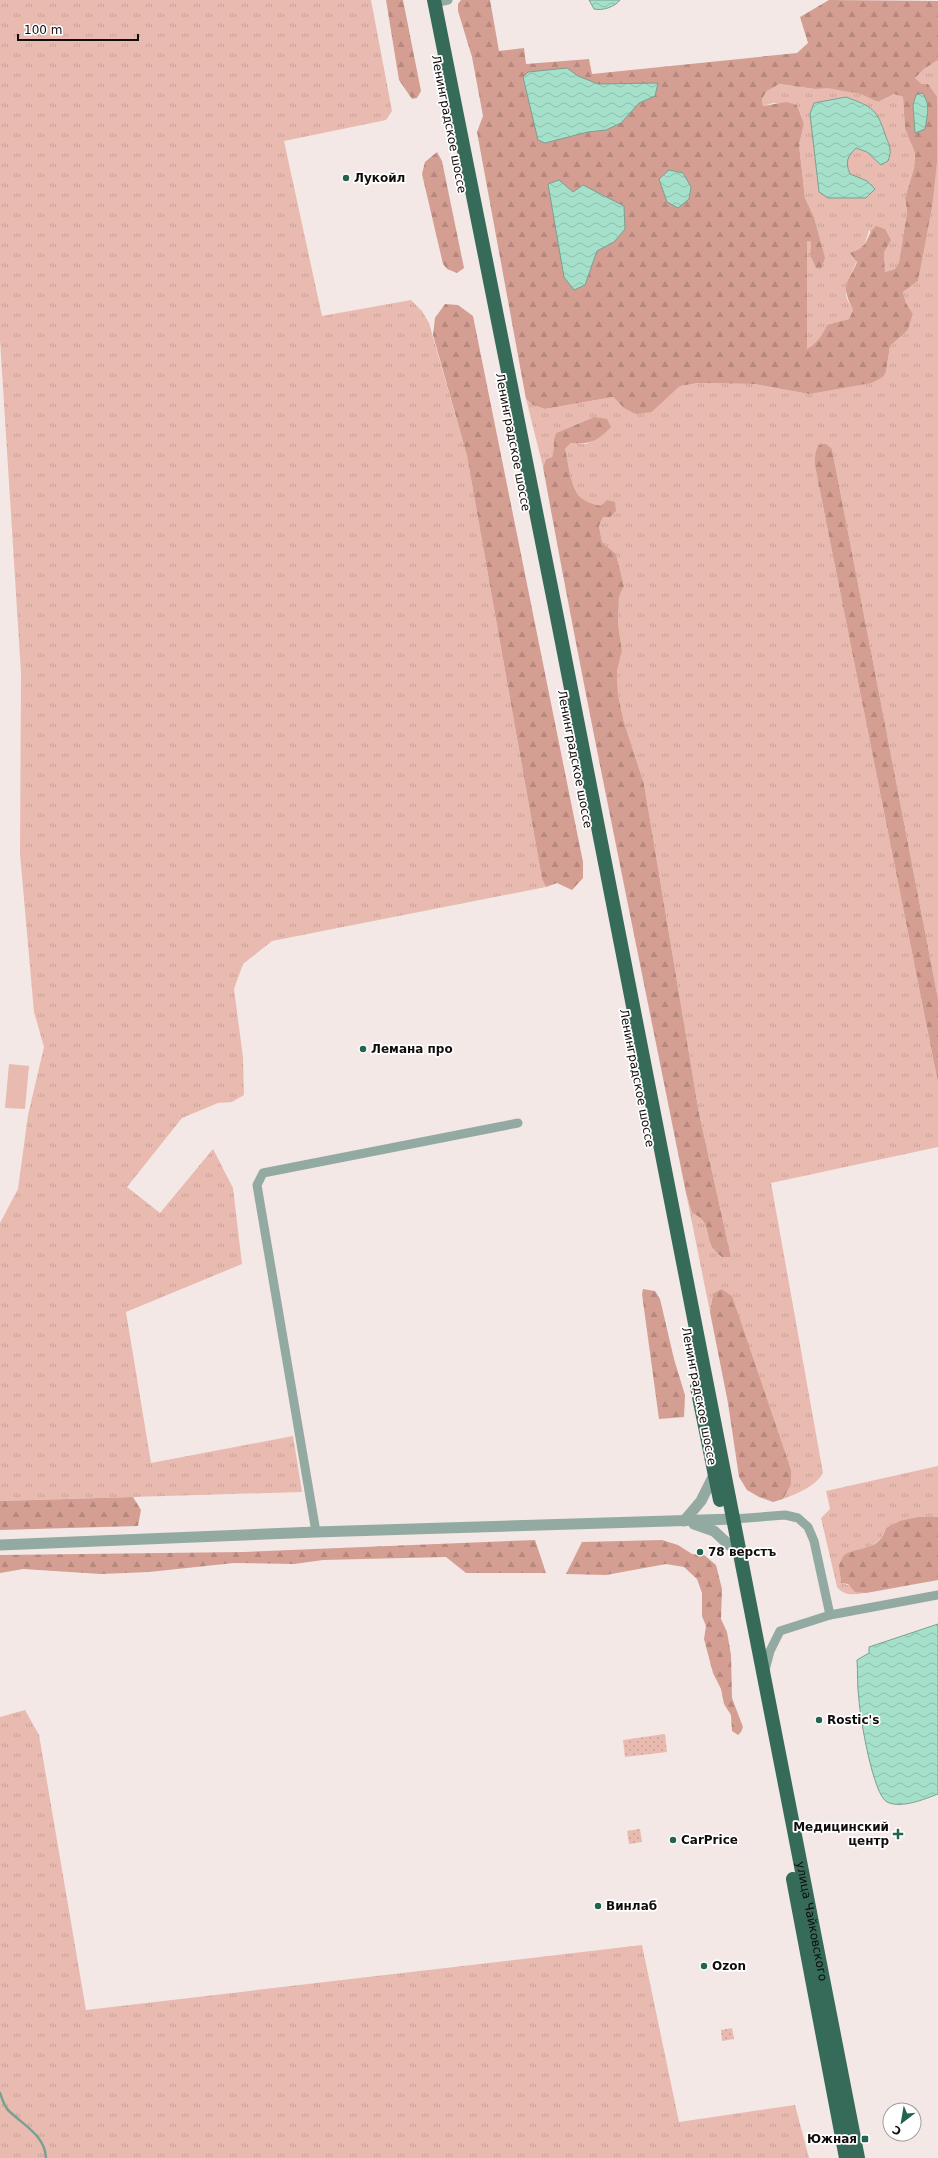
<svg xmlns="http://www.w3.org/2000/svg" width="938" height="2158" viewBox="0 0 938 2158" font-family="'DejaVu Sans',sans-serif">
<defs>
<pattern id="grass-tufts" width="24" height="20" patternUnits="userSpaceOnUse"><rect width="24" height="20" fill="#e9bbb0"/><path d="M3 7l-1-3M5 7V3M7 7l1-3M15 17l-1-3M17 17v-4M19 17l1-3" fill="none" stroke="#c7a096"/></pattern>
<pattern id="forest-firs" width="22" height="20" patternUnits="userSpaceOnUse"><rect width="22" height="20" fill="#d49e92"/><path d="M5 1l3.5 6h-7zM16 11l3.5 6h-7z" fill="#b5877d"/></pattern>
<pattern id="park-dots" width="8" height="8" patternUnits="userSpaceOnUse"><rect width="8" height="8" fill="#e9bbb0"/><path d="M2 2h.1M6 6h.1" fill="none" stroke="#c7a096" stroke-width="1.8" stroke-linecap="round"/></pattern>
<pattern id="water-waves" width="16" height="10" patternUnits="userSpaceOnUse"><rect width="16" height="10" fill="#a5e0ca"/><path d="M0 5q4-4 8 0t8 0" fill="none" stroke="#8dbfac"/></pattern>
</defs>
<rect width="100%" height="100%" fill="#f3e8e5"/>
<!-- grass -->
<g fill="url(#grass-tufts)">
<path d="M 0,0 L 371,0 L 392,111 L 386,120 L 284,141 L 322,316 L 411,300 L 422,311 L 429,323 L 467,456 L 542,879 L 546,887 L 272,941 L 243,964 L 234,989 L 243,1057 L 244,1095 L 232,1102 L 218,1103 L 182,1118 L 127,1187 L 160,1213 L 213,1149 L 233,1188 L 242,1264 L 126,1312 L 151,1463 L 293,1436 L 302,1492 L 0,1501 L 0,1223 L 18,1189 L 28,1115 L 44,1047 L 34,1012 L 20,854 L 21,673 L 0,340 Z"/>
<path d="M 938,60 L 938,999 L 832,449 L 815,455 L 815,466 L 938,1083 L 938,1147 L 771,1183 L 823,1473 C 815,1487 798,1493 783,1499 L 791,1485 L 791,1470 L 721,1289 L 713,1294 L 710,1312 L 686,1193 L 692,1213 C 706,1219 709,1231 711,1246 L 731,1257 L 699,1113 L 644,784 L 624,722 L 618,695 L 617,671 L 622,651 L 618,624 L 619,596 L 624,586 L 616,554 L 602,542 L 599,526 L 603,517 L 601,506 C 595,504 588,503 583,499 C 570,491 569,463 565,449 L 571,443 L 586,444 L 602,436 L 594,417 L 556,433 C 552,442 555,448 552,457 L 546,459 L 543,467 L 526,399 L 533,405 L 545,409 L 613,397 L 624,408 L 652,412 L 680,386 L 698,383 L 754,384 L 809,394 L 886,372 L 890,346 L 908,330 L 913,314 L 906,303 L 903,292 L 918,281 L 937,163 L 936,138 L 922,84 L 915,78 L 924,69 Z"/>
<path d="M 778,84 L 815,89 L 828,87 L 860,94 L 878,102 L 894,94 L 903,97 L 905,129 L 915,153 L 915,165 L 905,198 L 907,212 L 899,262 L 895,269 L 885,272 L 884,252 L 869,230 C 865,250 845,277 846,296 C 847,300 851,306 853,310 L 849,319 C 825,325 824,339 806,350 L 807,241 L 811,242 L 810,254 L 821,244 L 814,217 L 805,198 L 799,145 L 804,124 L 797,105 L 773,103 L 763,106 L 762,99 L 767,91 Z"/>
<path d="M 938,1466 L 938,1517 L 886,1528 C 880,1545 867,1549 851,1552 L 840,1574 L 841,1583 C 854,1585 852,1591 866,1593 C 855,1594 845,1597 837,1587 L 821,1518 L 830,1509 L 826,1491 Z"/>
<path d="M 25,1710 L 39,1735 L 86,2010 L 642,1945 L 679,2122 L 795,2105 L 809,2158 L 0,2158 L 0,1717 Z"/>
</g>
<!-- forest -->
<g fill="url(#forest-firs)" fill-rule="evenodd">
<path d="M 386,0 L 403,0 L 421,91 L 417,98 L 412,99 L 399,80 Z"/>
<path d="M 461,0 L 490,0 L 499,51 L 524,48 L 526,64 L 589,59 L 592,74 L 797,53 L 808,43 L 800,17 L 829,0 L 938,1 L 938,60 L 924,69 L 915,78 L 922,84 L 928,84 L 937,97 L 937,163 L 932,207 L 918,281 L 903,292 L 906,303 L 913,314 L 908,330 L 890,346 L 886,372 L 881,378 L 871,383 L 809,394 L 754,384 L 698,383 L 680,386 L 652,412 L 636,414 L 624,408 L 613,397 L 545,409 L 533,405 L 526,399 L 477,132 L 483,116 L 472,57 L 458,11 L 458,4 ZM 779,84 L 815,89 L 828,88 L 860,94 L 878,102 L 894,94 L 903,97 L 905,129 L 915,153 L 915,165 L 905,198 L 907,212 L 899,262 L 895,269 L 885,272 L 884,252 L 891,240 L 885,229 L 876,226 C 868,232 869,241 862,247 C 859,250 854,251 850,253 L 857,262 C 847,286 840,283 853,310 L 849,319 L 827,325 C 823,335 816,344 807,349 L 807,241 L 811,242 L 810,254 L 816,268 L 821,269 L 825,258 L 814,217 L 805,198 L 799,145 L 804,124 L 797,105 L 786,102 L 763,106 L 762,99 L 767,91 Z"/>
<path d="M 437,152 L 442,161 L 464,268 L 457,273 L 447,269 L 443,264 L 422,174 L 425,162 Z"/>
<path d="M 445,304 L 458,305 L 473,316 L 583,862 L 583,878 L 572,890 L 557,883 L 546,887 L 542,879 L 467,456 L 433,335 L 435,318 Z"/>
<path d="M 594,417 L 607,419 L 611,427 C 598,441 589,445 571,443 L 565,449 C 569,463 570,491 583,499 C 588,503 595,504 601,506 L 607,500 L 615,502 L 616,511 L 610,517 L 603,517 L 599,526 L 602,542 L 616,554 L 624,586 L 619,596 L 618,624 L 622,651 L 617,671 L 618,695 L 624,722 L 644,784 L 699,1113 L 731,1257 L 722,1257 C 718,1254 713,1249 711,1245 C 706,1230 709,1221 692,1213 L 686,1193 C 638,951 587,710 543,467 L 546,459 L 552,457 C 555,448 552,442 556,433 Z"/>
<path d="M 821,444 L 826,444 L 832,449 L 938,999 L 938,1083 L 815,466 C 815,458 814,449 821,444 Z"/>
<path d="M 643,1289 L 655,1291 L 660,1299 L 674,1359 L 685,1395 L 684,1417 L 659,1419 L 642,1294 Z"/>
<path d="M 721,1289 L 732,1296 L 791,1470 L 791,1485 L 783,1499 L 773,1502 L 759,1497 L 747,1490 L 739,1477 L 728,1403 L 710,1312 L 713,1294 Z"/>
<path d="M 133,1497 L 141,1510 L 138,1526 L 0,1530 L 0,1501 Z"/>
<path d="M 918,1517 L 938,1517 L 938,1580 L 866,1593 L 855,1592 L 848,1584 L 841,1583 L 839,1565 L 844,1555 C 862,1545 878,1552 886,1528 L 900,1521 Z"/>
<path d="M 535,1540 L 546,1573 L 466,1573 L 446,1557 L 323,1560 L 294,1564 L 234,1563 L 149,1572 L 101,1574 L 23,1569 L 0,1573 L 0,1555 L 244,1552 Z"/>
<path d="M 662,1540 L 678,1545 L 692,1554 L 704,1555 L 716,1565 L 722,1589 L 721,1619 L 727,1632 L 731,1655 L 732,1698 L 743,1727 L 741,1732 L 738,1735 L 732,1731 L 731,1715 L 724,1704 L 721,1689 L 713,1673 L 704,1639 L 706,1626 L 702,1616 L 702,1593 L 697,1579 L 684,1567 L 666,1564 L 606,1575 L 566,1574 L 582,1542 Z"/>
</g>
<!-- park -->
<g fill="url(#park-dots)">
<path d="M 665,1734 L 667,1752 L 625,1757 L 623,1740 Z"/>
<path d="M 640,1829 L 642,1842 L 629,1844 L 627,1831 Z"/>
<path d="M 732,2028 L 734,2039 L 722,2041 L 721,2030 Z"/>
</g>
<!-- pitch -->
<path fill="#e9bbb0" d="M 9,1064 L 29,1066 L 25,1109 L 5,1108 Z"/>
<!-- water -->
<g fill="url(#water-waves)" stroke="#79a191">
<path d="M 589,0 L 620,0 C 615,7 602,11 594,9 Z"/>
<path d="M 567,68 L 578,76 L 598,84 L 658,83 L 655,96 L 639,103 L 621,123 L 606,130 L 588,132 L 545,143 L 538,140 L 523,77 L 528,72 Z"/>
<path d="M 922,93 C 931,103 927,117 925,129 L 915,133 L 913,105 L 916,95 Z"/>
<path d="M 846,97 C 873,107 877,109 886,137 C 890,147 892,151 888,161 L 881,165 L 867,152 L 856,148 C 847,157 845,162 850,174 L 867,181 L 875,189 L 866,198 L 828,198 L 819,192 L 810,114 L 814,103 Z"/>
<path d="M 669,170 L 683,173 L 691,187 L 689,199 L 678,208 L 667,202 L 659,179 Z"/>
<path d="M 559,180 L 573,192 L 583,185 L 624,206 L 625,229 L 614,242 L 597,251 L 585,285 L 574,290 L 564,277 L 548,184 Z"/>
<path d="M 938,1624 L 938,1794 C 925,1799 901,1809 887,1802 C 873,1795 860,1717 859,1700 C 857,1686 858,1673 857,1660 L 869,1653 L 869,1647 Z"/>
</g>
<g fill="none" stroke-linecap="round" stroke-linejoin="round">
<!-- stream -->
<path stroke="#79a191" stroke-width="2.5" d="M 0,2093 C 2,2098 4,2106 8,2110 C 23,2125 45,2135 46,2158"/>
<!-- minor -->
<g stroke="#92aaa1" stroke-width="9">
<path d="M 434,3 L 448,0"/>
<path d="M 734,1519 L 785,1515 L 798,1518 L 808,1527 L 814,1541 L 830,1615"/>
<path d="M 316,1532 L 257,1185 L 263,1173 L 518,1123"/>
<path d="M 765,1670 L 770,1651 L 780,1631 L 830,1615 L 938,1595"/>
</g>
<!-- tertiary -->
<g stroke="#92aaa1" stroke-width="11">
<path d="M 684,1521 L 701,1501 L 714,1475"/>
<path d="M 694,1524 L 714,1531 L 729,1545"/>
<path d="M 0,1545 L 316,1532 L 734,1519"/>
</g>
<!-- trunk -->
<g stroke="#366b5a" stroke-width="14">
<path id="s1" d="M 434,0 L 557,617 L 858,2158"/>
<path d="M 697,1387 L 720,1500"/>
<path d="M 793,1879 L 846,2158"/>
</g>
</g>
<!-- markers -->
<g fill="#246350" stroke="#fff" stroke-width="1.5">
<circle cx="346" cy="178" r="4"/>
<circle cx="363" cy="1049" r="4"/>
<circle cx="700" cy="1552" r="4"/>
<circle cx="819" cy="1720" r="4"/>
<path d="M896 1828h4v4h4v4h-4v4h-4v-4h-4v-4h4z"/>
<circle cx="673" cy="1840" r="4"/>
<circle cx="598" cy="1906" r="4"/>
<circle cx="704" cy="1966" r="4"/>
<rect x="861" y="2135" width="8" height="8" rx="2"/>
</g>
<g text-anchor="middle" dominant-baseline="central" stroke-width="3.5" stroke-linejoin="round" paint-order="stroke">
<!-- street labels -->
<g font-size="12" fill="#110d0c" stroke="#fff">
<text transform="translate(449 124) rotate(79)">Ленинградское шоссе</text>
<text transform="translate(513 442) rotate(79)">Ленинградское шоссе</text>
<text transform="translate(575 759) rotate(79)">Ленинградское шоссе</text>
<text transform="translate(637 1078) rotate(79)">Ленинградское шоссе</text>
<text transform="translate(699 1396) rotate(79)">Ленинградское шоссе</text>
<text stroke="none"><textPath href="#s1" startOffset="1958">улица Чайковского</textPath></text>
</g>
<!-- poi labels -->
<g font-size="12" font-weight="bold" fill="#110d0c" stroke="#fff" text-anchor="start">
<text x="354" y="178">Лукойл</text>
<text x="371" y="1049">Лемана про</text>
<text x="708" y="1552">78 верстъ</text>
<text x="827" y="1720">Rostic's</text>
<text x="889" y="1827" text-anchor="end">Медицинский<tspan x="889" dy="14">центр</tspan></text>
<text x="681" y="1840">CarPrice</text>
<text x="606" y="1906">Винлаб</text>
<text x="712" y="1966">Ozon</text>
<text x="857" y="2139" text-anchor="end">Южная</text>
</g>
</g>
<!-- north arrow -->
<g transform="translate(902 2122) rotate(211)"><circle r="19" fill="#ffffff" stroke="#a09e9e"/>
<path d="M0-3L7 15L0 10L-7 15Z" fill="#246350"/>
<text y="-6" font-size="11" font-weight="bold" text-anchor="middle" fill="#110d0c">С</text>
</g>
<!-- scale -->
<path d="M18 34v6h120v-6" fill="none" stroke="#110d0c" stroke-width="2"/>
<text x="24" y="34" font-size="12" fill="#110d0c" stroke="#ffffff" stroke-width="3" paint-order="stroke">100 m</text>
</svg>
